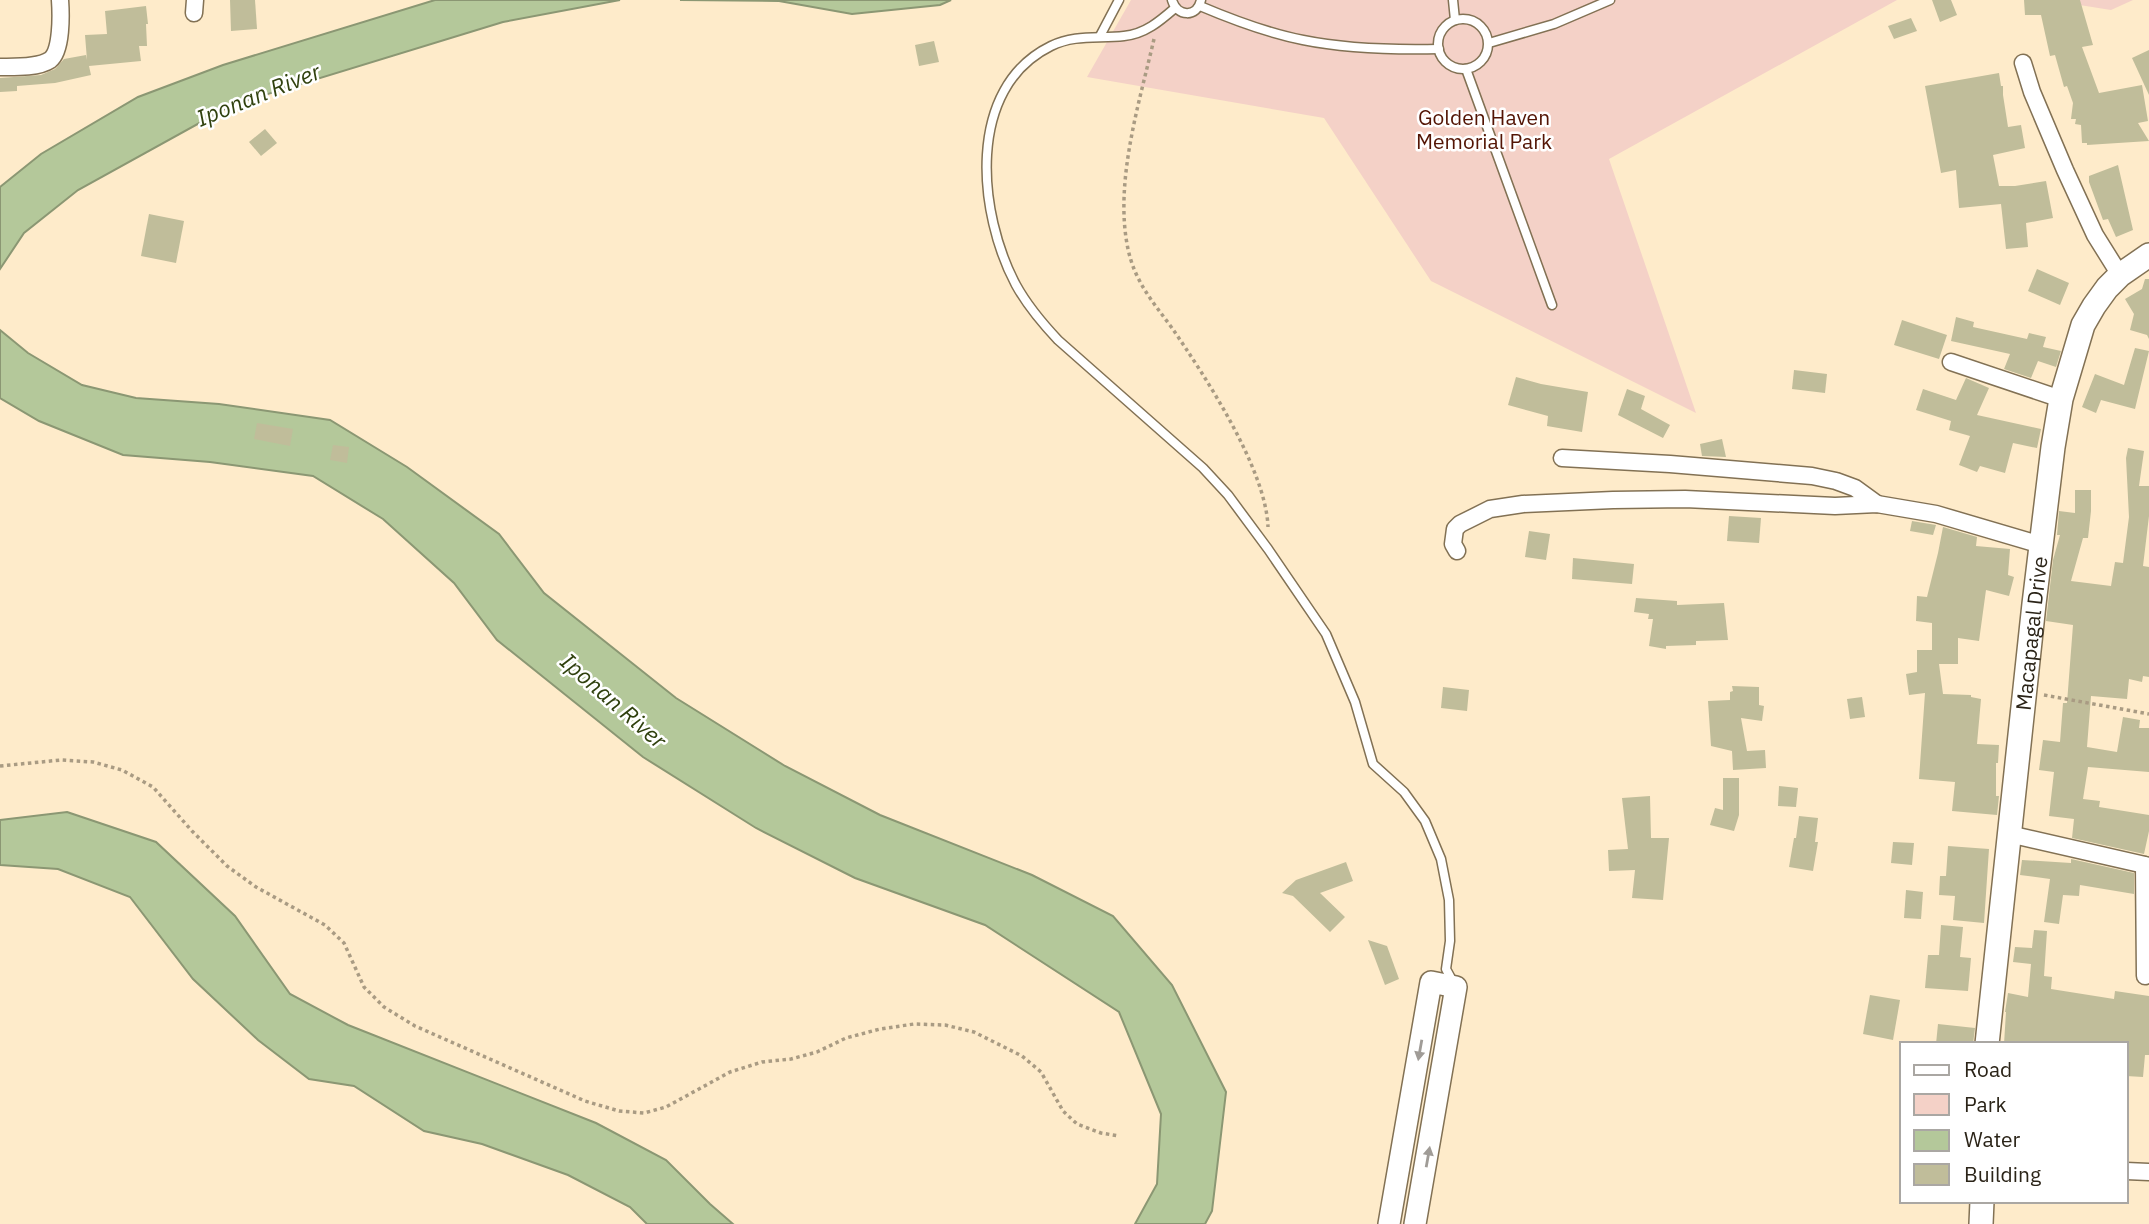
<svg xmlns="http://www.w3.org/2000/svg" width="2149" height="1224" viewBox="0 0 2149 1224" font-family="'IBM Plex Sans',sans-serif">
<rect width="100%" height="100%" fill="#feebca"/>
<!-- green -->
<g fill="#f4d1c7">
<path d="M 1131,0 L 1897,0 L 1609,159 L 1696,413 L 1431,281 L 1324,118 L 1087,77 Z"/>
<path d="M 2048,0 L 2133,0 L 2111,10 Z"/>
</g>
<!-- water -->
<g fill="#b4c89a" stroke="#8b9773" stroke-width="2">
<path d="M 435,0 L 620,0 L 503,22 L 232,105 L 78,190 L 24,233 L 0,269 L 0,187 L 41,154 L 138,97 L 223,65 Z"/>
<path d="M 680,0 L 951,0 L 940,5 L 852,14 L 779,1 Z"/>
<path d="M 0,330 L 28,353 L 82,385 L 136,398 L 219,404 L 330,420 L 407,467 L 499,534 L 544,593 L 676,698 L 785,766 L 880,815 L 1032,875 L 1113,916 L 1172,985 L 1226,1092 L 1212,1211 L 1205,1224 L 1135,1224 L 1157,1184 L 1161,1114 L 1119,1012 L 985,925 L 855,878 L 756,828 L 643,757 L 497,640 L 454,583 L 383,519 L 313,476 L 210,462 L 123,455 L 39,421 L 0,398 Z"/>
<path d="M 67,812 L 156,842 L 235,916 L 290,994 L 348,1025 L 596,1123 L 666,1160 L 710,1204 L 733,1224 L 647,1224 L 630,1207 L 568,1175 L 482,1144 L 424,1131 L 354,1086 L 309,1079 L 258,1040 L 193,979 L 130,897 L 58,869 L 0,865 L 0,820 Z"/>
</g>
<!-- building -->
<g fill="#c0bd9a">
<path d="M 230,0 L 255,0 L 257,29 L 231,31 Z"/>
<path d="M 1932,0 L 1951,0 L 1957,15 L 1940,22 Z"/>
<path d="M 2024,0 L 2080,0 L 2093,45 L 2082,47 L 2099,93 L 2142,85 L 2148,121 L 2138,123 L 2149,141 L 2087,145 L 2087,143 L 2082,143 L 2081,125 L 2075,124 L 2076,119 L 2071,119 L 2073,103 L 2067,86 L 2064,87 L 2055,55 L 2050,56 L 2041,15 L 2025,15 Z"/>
<path d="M 146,6 L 148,24 L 146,24 L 147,46 L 139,46 L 141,61 L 89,66 L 91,75 L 55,83 L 17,86 L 17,91 L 0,92 L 0,78 L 41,75 L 55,69 L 64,59 L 86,55 L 87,60 L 85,35 L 107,34 L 105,11 Z"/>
<path d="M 1911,18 L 1917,31 L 1894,39 L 1888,26 Z"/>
<path d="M 934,41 L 939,62 L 919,66 L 915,45 Z"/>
<path d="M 2149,50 L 2149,95 L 2132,58 Z"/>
<path d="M 1999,73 L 2001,86 L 2003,86 L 2003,95 L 2008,127 L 2021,125 L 2025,148 L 1993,155 L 1999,186 L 2015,186 L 2046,181 L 2053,218 L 2026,223 L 2028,247 L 2006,249 L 2001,204 L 1959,208 L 1956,170 L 1941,173 L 1925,86 Z"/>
<path d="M 265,129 L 277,143 L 261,156 L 249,142 Z"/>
<path d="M 2118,165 L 2133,230 L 2116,237 L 2108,219 L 2103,220 L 2089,182 L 2089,176 Z"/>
<path d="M 149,214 L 184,221 L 176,263 L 141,256 Z"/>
<path d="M 2037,269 L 2069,283 L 2060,305 L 2028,291 Z"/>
<path d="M 2145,279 L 2149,279 L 2149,339 L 2147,335 L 2130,330 L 2134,314 L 2125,299 L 2142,289 Z"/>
<path d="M 1956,317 L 1974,322 L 1973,327 L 2027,339 L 2029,333 L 2046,337 L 2043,347 L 2061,351 L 2056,367 L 2038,361 L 2031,378 L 2004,369 L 2010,354 L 1951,341 Z"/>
<path d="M 1902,320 L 1947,335 L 1939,359 L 1894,345 Z"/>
<path d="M 2135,348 L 2149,351 L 2135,409 L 2101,400 L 2096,413 L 2082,407 L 2095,374 L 2124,385 Z"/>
<path d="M 1794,370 L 1827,374 L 1825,393 L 1792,389 Z"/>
<path d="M 1516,377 L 1541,384 L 1588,392 L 1582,432 L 1547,426 L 1548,416 L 1508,405 Z"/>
<path d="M 1966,378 L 1989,388 L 1977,415 L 2041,429 L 2037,448 L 2013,443 L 2005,473 L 1980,466 L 1977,472 L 1959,465 L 1970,436 L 1949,430 L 1951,421 L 1916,410 L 1923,389 L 1956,400 Z"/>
<path d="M 1627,389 L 1645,396 L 1641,409 L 1670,425 L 1663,438 L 1618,415 Z"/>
<path d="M 257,423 L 293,429 L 290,446 L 254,439 Z"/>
<path d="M 1722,439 L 1726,457 L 1702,456 L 1700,444 Z"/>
<path d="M 333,445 L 349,447 L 347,463 L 330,460 Z"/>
<path d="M 2128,448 L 2144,451 L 2139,486 L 2149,486 L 2149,516 L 2143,566 L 2149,567 L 2149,677 L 2143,676 L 2142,682 L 2129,679 L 2127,699 L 2091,696 L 2087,747 L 2117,752 L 2123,717 L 2140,720 L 2139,728 L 2149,728 L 2149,772 L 2088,767 L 2083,799 L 2100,801 L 2099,807 L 2149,815 L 2149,831 L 2144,854 L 2072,838 L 2074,819 L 2049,816 L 2054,772 L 2039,770 L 2043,740 L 2060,742 L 2063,703 L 2067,703 L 2073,625 L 2046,621 L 2053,560 L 2060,535 L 2057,535 L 2059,511 L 2075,513 L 2075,490 L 2091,490 L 2091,511 L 2088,538 L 2083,538 L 2071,581 L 2111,586 L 2115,562 L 2123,563 L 2129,517 L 2126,458 Z"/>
<path d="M 1729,516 L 1761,518 L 1759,543 L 1727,541 Z"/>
<path d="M 1912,521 L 1936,525 L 1933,535 L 1910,531 Z"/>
<path d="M 1943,527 L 1977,537 L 1976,546 L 2010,549 L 2008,575 L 2014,577 L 2009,596 L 1986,590 L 1979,641 L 1958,638 L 1958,664 L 1939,664 L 1943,694 L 1971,695 L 1971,697 L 1981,699 L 1977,744 L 1999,745 L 1998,763 L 1996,763 L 1996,796 L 1999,796 L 1997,815 L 1952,811 L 1955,782 L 1919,779 L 1925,693 L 1909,695 L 1906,674 L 1917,672 L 1917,650 L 1932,650 L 1932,623 L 1916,621 L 1917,596 L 1927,597 L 1938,553 Z"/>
<path d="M 1529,531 L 1550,534 L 1546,560 L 1525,557 Z"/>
<path d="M 1573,558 L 1634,564 L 1632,584 L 1572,579 Z"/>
<path d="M 1636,598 L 1677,601 L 1677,605 L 1724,603 L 1728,640 L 1696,641 L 1696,645 L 1666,646 L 1666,649 L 1649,646 L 1653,619 L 1648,619 L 1649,614 L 1634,612 Z"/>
<path d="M 1732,686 L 1759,687 L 1759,705 L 1764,706 L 1762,721 L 1741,718 L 1747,751 L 1765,750 L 1766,768 L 1733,770 L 1732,751 L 1711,746 L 1708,701 L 1730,700 L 1730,692 L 1733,691 Z"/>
<path d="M 1443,687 L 1469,690 L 1467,711 L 1441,708 Z"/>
<path d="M 1862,697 L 1865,717 L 1850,719 L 1847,699 Z"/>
<path d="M 1723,778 L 1739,778 L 1739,815 L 1734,831 L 1710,825 L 1715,808 L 1723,810 Z"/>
<path d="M 1779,786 L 1798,788 L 1796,807 L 1778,806 Z"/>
<path d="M 1650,796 L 1651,838 L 1669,838 L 1663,900 L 1632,898 L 1635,870 L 1609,871 L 1608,850 L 1628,849 L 1622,798 Z"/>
<path d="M 1799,816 L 1818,818 L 1815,842 L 1818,842 L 1813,871 L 1789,867 L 1794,838 L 1796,838 Z"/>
<path d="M 1893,842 L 1914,843 L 1912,865 L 1891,863 Z"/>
<path d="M 1948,846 L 1989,849 L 1984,923 L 1953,920 L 1955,896 L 1939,895 L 1940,876 L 1946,876 Z"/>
<path d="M 2071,859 L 2134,873 L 2134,894 L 2080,885 L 2079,896 L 2063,895 L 2059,924 L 2044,922 L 2050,879 L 2020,875 L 2022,860 L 2071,863 Z"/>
<path d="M 1346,862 L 1353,881 L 1320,893 L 1345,917 L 1330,932 L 1293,896 L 1282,893 L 1296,880 Z"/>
<path d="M 1906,890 L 1923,892 L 1921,919 L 1904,918 Z"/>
<path d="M 1941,925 L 1963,927 L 1960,957 L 1971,958 L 1968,991 L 1925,988 L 1928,955 L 1939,955 Z"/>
<path d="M 2034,930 L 2047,931 L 2044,976 L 2052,977 L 2051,989 L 2114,999 L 2115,991 L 2149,996 L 2149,1055 L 2145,1055 L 2143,1077 L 2126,1076 L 2126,1044 L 2004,1044 L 2006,1012 L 2005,1012 L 2008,993 L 2028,997 L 2031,964 L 2013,962 L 2015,947 L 2032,948 Z"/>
<path d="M 1368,940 L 1387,946 L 1399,979 L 1385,985 Z"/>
<path d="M 1870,995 L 1900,1000 L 1893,1040 L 1863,1034 Z"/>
<path d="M 1938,1024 L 1975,1028 L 1973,1044 L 1936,1044 Z"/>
</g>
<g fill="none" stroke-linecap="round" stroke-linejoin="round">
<defs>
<g id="service">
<path d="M 1172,0 C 1177,17 1197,18 1201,0"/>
<path d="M 1453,0 L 1455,20"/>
<path d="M 1200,6 C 1233,20 1267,33 1303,40 C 1347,49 1394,50 1439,49"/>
<path d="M 1175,8 C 1160,21 1145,34 1124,36 C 1099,39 1075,34 1051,46 C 965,88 978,214 1016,285 C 1027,305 1042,323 1058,340 L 1203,468 L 1228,495 L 1268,549 L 1326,634 L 1355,702 L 1373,764 L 1404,792 L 1425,821 L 1441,859 L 1449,900 L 1450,941 L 1446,969 L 1453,982"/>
<circle cx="1463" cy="44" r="25"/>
<path d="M 1100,36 L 1119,0"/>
<path d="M 1489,43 L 1554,24 L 1610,0"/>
<path d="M 1466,69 L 1552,305"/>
</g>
<g id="minor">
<path d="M 194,13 L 195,0"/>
<path d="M 2023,63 L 2032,92 L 2065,170 L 2095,235 L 2120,275"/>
<path d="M 0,67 C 14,67 38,68 50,60 C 62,51 61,14 60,0"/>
<path d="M 1951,362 L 2061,399"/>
<path d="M 1562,458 L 1670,464 L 1812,476 L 1836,481 L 1855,488 L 1877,504"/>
<path d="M 1457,551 L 1453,544 L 1455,529 L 1460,524 L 1490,509 L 1523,504 L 1613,500 L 1685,499 L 1835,506 L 1877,504 L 1936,514 L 2041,545"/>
<path d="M 2009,834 L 2149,866"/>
<path d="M 2144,865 L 2145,976"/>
<path d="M 2126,1171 L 2149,1172"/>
</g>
<path id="tertiary" d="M 1389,1224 L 1431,982 L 1456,987 L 1415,1224"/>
<g id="secondary">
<path id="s1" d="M 1987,1044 L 2034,604 L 2053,447 L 2061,399 L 2083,325 L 2094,306 L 2107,288 L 2120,275 L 2149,255"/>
<path d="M 1981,1224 L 1982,1201"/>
</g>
</defs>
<!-- service casing -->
<use href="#service" stroke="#827154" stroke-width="11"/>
<!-- minor casing -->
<use href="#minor" stroke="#827154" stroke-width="19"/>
<!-- tertiary casing -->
<use href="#tertiary" stroke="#827154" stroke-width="24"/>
<!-- secondary casing -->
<use href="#secondary" stroke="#827154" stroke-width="26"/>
<!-- path -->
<g stroke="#a99b83" stroke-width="3.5" stroke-dasharray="3.5 3.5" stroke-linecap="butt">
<path d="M 1154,39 C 1139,104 1114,183 1128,249 C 1135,282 1153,302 1172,328 C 1205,376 1266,469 1268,527"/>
<path d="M 2044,695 L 2149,714"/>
<path d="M 0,766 L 61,760 L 93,762 L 122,770 L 153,787 L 192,831 L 227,866 L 256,887 L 325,925 L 344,943 L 364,987 L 384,1007 L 415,1026 L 585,1101 L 619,1111 L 644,1113 L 666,1107 L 730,1072 L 762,1062 L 791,1059 L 817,1052 L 846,1038 L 880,1029 L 914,1024 L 945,1025 L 974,1032 L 1022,1056 L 1041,1072 L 1063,1111 L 1077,1124 L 1101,1133 L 1119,1136"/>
</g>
<!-- service -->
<use href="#service" stroke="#fff" stroke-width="8"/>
<!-- minor -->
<use href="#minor" stroke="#fff" stroke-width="16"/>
<!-- tertiary -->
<use href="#tertiary" stroke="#fff" stroke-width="21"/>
<!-- secondary -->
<use href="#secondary" stroke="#fff" stroke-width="23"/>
</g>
<!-- one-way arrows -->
<defs><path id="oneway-solid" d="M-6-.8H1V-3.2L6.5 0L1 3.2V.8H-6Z" transform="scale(1.75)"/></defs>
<g fill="#a09c97">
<use href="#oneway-solid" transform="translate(1420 1050) rotate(100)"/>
<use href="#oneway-solid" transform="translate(1428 1157) rotate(-80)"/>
</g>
<g text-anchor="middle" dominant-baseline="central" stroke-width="5" stroke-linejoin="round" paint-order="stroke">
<!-- park labels -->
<g font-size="21" fill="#531404" stroke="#fff">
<text x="1484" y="117">Golden Haven<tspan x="1484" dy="24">Memorial Park</tspan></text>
</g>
<!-- street labels -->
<g font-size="21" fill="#2b2418" stroke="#fff">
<text stroke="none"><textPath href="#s1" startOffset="413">Macapagal Drive</textPath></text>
</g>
<!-- water labels -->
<g font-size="23" font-style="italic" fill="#30410e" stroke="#fff">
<text transform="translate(258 94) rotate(-22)">Iponan River</text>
<text transform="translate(614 700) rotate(41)">Iponan River</text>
</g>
</g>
<!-- legend -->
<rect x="1900" y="1042" width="228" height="161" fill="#ffffff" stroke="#aaa7a3" stroke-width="2"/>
<rect x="1914" y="1065" width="35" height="10" fill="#ffffff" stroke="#aaa7a3" stroke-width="2"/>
<text x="1964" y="1077" font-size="21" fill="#2b2418">Road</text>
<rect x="1914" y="1094" width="35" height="21" fill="#f4d1c7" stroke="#aaa7a3" stroke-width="2"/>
<text x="1964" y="1112" font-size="21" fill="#2b2418">Park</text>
<rect x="1914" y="1130" width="35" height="21" fill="#b4c89a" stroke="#aaa7a3" stroke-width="2"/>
<text x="1964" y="1147" font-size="21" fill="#2b2418">Water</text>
<rect x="1914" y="1164" width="35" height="21" fill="#c0bd9a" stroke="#aaa7a3" stroke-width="2"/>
<text x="1964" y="1182" font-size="21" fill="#2b2418">Building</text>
</svg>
